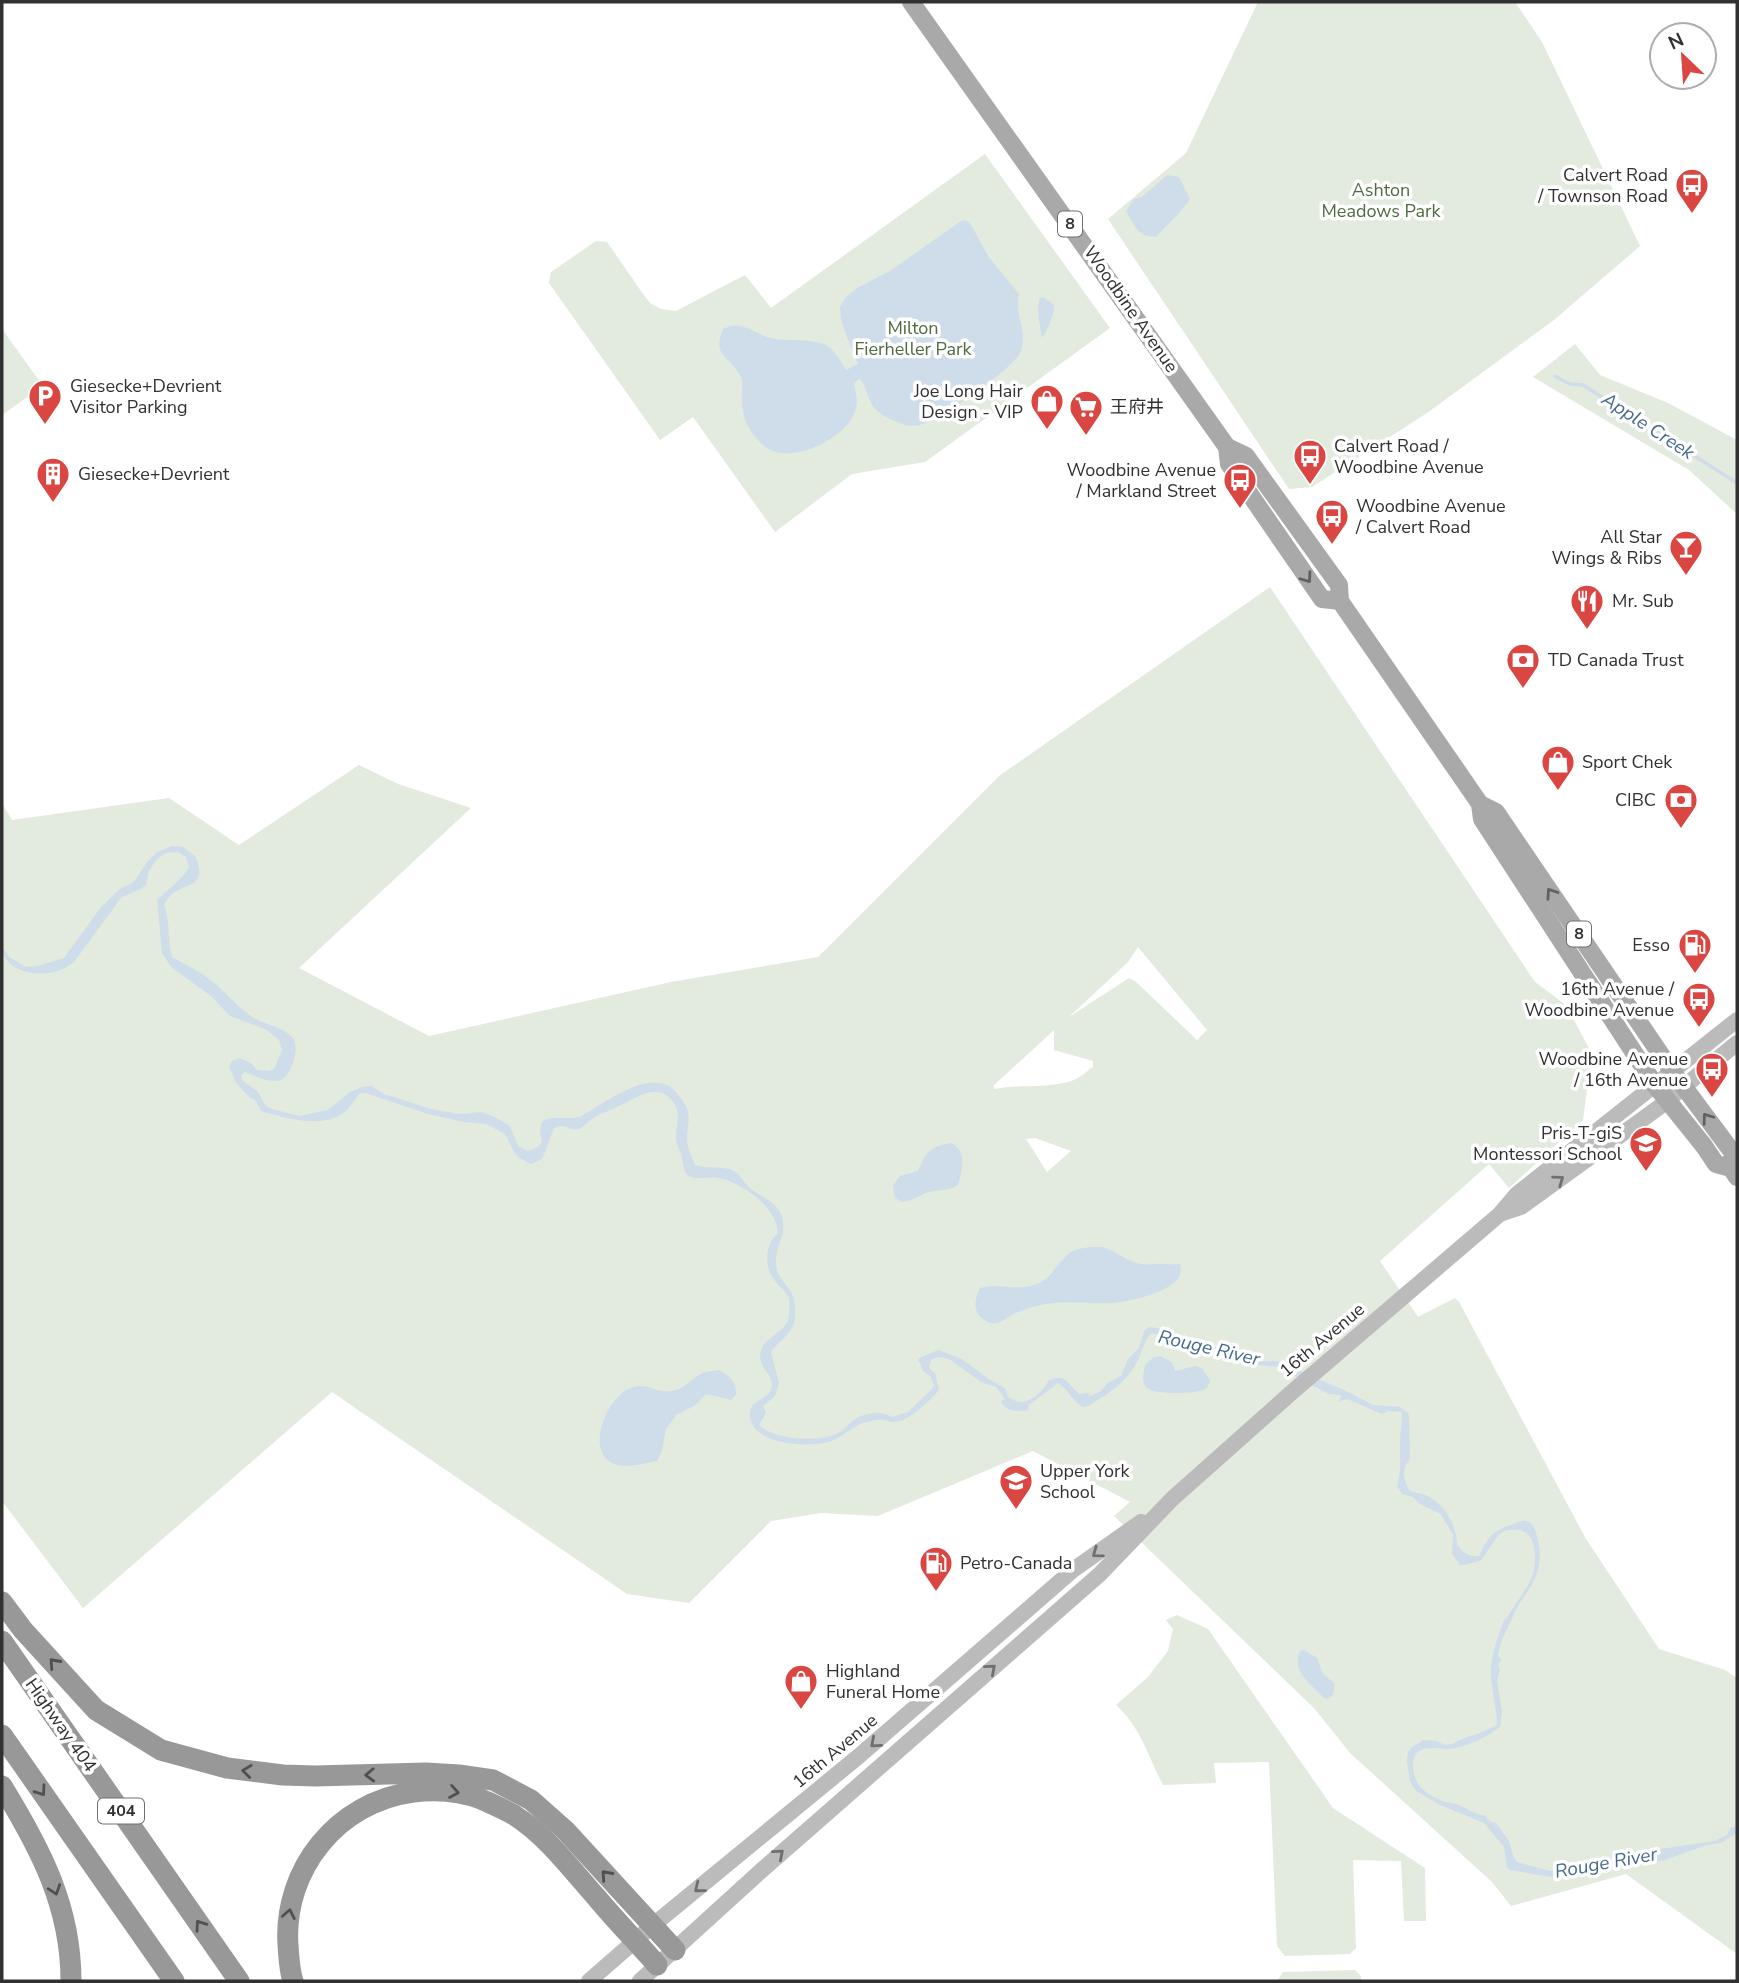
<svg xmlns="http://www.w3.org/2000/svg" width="1739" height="1983" viewBox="0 0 1739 1983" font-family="'Nunito Sans','Noto Sans SC',sans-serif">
<rect width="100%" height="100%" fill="#fff"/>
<!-- green -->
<g fill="#e3eade" fill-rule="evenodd">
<path d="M 1258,2 L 1515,2 L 1542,42 L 1640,246 L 1554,320 L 1427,413 L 1312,487 L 1289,489 L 1108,219 L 1186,153 Z"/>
<path d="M 985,154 L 1110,328 L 925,462 L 852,474 L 775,532 L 693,417 L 660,440 L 549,283 L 551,272 L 596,241 L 607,242 L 641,291 L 650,303 L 661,309 L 676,311 L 745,275 L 771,308 Z"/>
<path d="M 2,329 L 43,386 L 2,415 Z"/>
<path d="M 1575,344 L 1600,375 L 1668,403 L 1737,440 L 1737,514 L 1689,470 L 1533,377 Z"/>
<path d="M 1270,587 L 1535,982 L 1566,1005 L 1592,1054 L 1583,1120 L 1509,1188 L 1489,1164 L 1380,1261 L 1418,1317 L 1455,1298 L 1459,1302 L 1586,1539 L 1659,1649 L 1725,1670 L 1737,1678 L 1737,1954 L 1626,1874 L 1511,1906 L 1492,1882 L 1350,1753 L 1314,1708 L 1114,1516 L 1130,1502 L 1033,1451 L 878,1516 L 821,1513 L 771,1521 L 689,1603 L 627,1594 L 332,1392 L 83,1608 L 2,1501 L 2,803 L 12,820 L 169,798 L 239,845 L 359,765 L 398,784 L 471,808 L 299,968 L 429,1036 L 671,982 L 818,957 L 999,776 ZM 1138,947 L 1207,1030 L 1197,1040 L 1135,981 L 1129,978 L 1069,1017 L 1128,962 ZM 1054,1030 L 1054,1050 L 1093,1061 L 1093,1067 C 1087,1071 1081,1077 1074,1080 C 1049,1089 1020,1084 995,1089 L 993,1086 ZM 1035,1138 L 1071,1151 L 1047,1172 L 1026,1139 Z"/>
<path d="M 1177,1615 L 1208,1629 L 1333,1808 L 1425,1868 L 1426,1921 L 1404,1921 L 1401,1861 L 1353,1860 L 1356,1948 L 1350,1954 L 1285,1956 L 1277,1946 L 1269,1762 L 1214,1763 L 1216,1783 L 1163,1785 C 1149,1758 1140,1726 1116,1705 L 1148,1677 L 1168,1651 L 1173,1629 L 1166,1620 Z"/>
<path d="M 1355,1970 L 1361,1976 L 1361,1981 L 1277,1981 L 1283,1972 Z"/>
</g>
<!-- water -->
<g fill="#cfddeb">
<path d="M 1167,175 L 1179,177 L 1190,199 L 1180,212 L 1156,237 C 1137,237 1135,225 1126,211 L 1134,199 L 1142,197 Z"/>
<path d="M 966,220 L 970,223 L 988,256 L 1019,294 C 1014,313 1028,331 1021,351 C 1015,368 941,419 923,424 C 916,426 908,426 902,424 C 891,420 876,413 871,403 C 867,395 866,386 860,379 L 854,383 C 856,393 859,404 854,414 C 843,441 785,468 762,444 C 744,426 742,416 742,391 C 742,385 743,379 740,375 C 728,355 712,356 723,329 C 743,318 755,336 775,339 C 789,341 806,339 820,343 C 833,346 840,360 846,370 L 858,364 L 846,335 L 841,319 L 840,307 L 845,298 L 857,288 L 890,271 L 961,221 Z"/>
<path d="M 1043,297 L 1054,305 C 1055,313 1047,332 1042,338 C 1040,324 1036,311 1040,298 Z"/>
<path d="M 172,846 L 183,847 L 195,856 C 209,888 186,882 171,895 C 168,898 166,902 164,905 C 171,922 167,940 172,957 C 184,964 198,970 209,979 C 225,990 236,1007 254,1018 C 266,1025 281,1026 292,1037 C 301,1045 292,1075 281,1080 C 270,1084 255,1076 245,1072 L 241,1075 L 242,1080 L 258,1092 L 266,1106 L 272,1109 L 300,1116 L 328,1110 L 350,1092 L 362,1087 L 371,1086 L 384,1094 L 431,1109 L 460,1114 L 482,1112 L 495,1117 L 510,1126 L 518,1146 L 528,1151 L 538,1147 L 542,1142 C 533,1108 559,1121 580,1117 C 605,1103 653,1064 677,1093 C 681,1099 687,1105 688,1112 C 690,1121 687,1130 687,1139 C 687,1147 692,1157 695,1165 C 708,1169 719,1166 732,1170 C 741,1174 744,1183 751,1189 C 764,1199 780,1202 783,1222 C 785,1238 775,1246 776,1264 C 778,1279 784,1281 791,1292 C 796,1300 797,1320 792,1328 C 787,1337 777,1343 771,1352 L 779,1383 L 775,1396 L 763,1406 L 766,1413 L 759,1425 C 775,1440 819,1443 838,1433 C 845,1430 849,1423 855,1419 C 865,1413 882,1410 892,1417 L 908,1412 L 932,1389 L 934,1385 L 930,1376 L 923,1371 L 920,1363 L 918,1361 L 919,1358 L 938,1350 L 962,1359 L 990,1380 L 1005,1388 L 1009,1398 C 1013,1399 1016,1402 1020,1402 C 1031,1403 1045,1389 1048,1381 C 1067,1372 1067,1384 1079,1394 L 1088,1393 L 1090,1396 L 1100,1392 L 1108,1383 L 1121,1376 L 1128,1359 L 1139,1348 L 1144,1331 L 1150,1327 L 1163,1329 L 1170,1334 L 1188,1339 L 1200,1345 L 1239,1353 L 1264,1361 L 1278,1361 L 1346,1391 L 1373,1405 L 1400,1407 L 1408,1413 L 1409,1416 L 1410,1459 C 1401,1469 1403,1480 1410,1491 C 1417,1493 1425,1494 1431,1498 C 1447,1507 1457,1528 1457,1545 C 1464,1553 1468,1557 1479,1556 C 1489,1536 1492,1531 1513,1524 C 1519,1522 1523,1519 1529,1522 C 1534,1525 1535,1530 1537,1536 C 1545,1567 1535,1581 1518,1606 C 1515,1610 1514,1616 1511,1621 C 1504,1636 1501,1639 1498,1656 L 1502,1660 L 1498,1664 L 1500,1670 L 1497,1680 L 1502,1712 L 1500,1727 C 1489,1736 1470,1745 1456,1748 C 1442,1752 1413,1739 1413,1765 C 1413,1771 1415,1780 1419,1785 C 1423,1792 1438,1800 1446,1802 C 1451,1803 1451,1802 1456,1804 C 1467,1808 1474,1814 1486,1816 L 1490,1822 L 1496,1823 L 1509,1841 L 1514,1858 L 1517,1862 L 1550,1871 L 1570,1869 L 1587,1862 L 1606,1862 L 1641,1852 L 1714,1841 L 1727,1835 L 1730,1828 L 1737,1826 L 1737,1833 L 1721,1843 L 1707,1845 L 1662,1861 L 1638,1861 L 1613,1867 L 1591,1868 L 1574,1874 L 1550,1877 L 1510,1870 L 1507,1868 L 1504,1847 L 1484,1823 L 1438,1804 L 1415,1790 L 1410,1781 L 1407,1761 L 1408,1752 L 1412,1747 L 1424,1740 L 1436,1741 L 1445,1745 L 1452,1744 L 1464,1738 L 1478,1734 L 1497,1725 C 1497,1706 1490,1688 1491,1669 C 1492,1652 1498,1636 1504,1620 L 1507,1618 C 1515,1602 1530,1588 1534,1570 C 1537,1552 1535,1527 1512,1530 C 1507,1530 1505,1530 1501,1533 C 1494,1540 1487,1551 1482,1560 L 1465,1565 L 1460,1565 L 1452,1554 L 1453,1535 L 1441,1514 L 1420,1504 L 1413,1497 L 1402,1494 L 1397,1486 C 1403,1467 1398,1449 1401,1429 C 1401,1422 1403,1419 1401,1412 L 1389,1411 L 1382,1414 L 1347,1399 L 1337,1402 L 1341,1398 L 1341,1395 L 1329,1394 L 1277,1367 L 1236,1362 L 1211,1351 L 1178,1344 L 1168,1339 L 1152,1333 C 1143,1341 1143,1351 1137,1362 C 1127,1382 1107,1395 1088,1406 L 1082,1407 C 1072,1400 1068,1389 1058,1383 L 1029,1405 L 1028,1410 C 1017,1412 1010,1412 1002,1404 L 1001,1401 L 1005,1399 L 996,1387 L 981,1382 L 949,1359 L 938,1357 L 931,1360 L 929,1368 L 935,1373 L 939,1390 C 931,1400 907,1423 893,1422 C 889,1422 886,1420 883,1420 C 876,1419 862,1423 857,1426 C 845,1432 838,1441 824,1443 C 802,1447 748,1444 750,1412 C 751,1399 773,1399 772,1384 C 771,1372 756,1365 761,1350 C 767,1334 788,1333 789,1314 C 789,1309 790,1303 789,1298 C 786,1291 779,1287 775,1281 C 764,1267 764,1246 778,1233 C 777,1208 743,1183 719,1178 C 711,1176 704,1179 696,1178 C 693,1178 689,1176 686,1174 C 683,1167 683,1161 681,1154 C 680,1150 677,1147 677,1144 C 673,1127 685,1112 670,1098 C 656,1084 635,1098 621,1105 C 612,1110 600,1113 592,1119 C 587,1122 584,1127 579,1129 C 571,1132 560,1121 554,1129 C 552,1132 545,1154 542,1159 L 531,1164 L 519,1158 L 514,1152 L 505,1134 L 486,1124 L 464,1122 L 428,1114 L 366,1093 L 360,1093 C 355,1099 351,1106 346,1111 C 324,1130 285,1118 261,1111 L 255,1100 L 250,1098 L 236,1083 L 229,1066 L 232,1061 L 240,1058 L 251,1063 L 257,1070 L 269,1071 L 274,1069 L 282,1050 L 279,1040 L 267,1030 L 230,1016 L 211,996 L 171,967 L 162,953 L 157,900 C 167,890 183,879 189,867 L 186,857 L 178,852 L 166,853 L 157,859 L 149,871 L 146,885 L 142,888 L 121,898 L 74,962 C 67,967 58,972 49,973 C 30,976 2,968 2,946 L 9,957 L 26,967 L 37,966 L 64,958 L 101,907 L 121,888 L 131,884 L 136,879 L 147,862 L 157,852 Z"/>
<path d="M 952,1143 C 968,1154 962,1169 958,1185 L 950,1189 L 928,1192 L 911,1200 L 902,1202 L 895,1198 L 893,1185 L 900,1176 L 918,1171 C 926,1151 931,1146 952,1143 Z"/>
<path d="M 1102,1247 C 1114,1250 1123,1258 1134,1262 C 1146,1267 1152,1263 1163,1264 C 1169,1264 1173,1265 1180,1264 C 1181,1269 1181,1275 1178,1279 C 1167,1293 1128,1302 1112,1303 C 1088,1304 1065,1300 1041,1305 C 1031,1307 1019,1311 1010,1316 C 1006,1318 1001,1323 996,1323 C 994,1324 987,1322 986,1321 C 972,1313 974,1300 980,1288 C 998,1283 1016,1291 1034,1285 C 1052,1280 1056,1263 1070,1253 C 1078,1247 1092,1247 1102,1247 Z"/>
<path d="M 1160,1356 L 1172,1362 L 1175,1371 L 1195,1366 L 1202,1368 L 1210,1381 C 1208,1386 1208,1388 1203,1390 C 1194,1394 1152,1395 1146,1387 C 1141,1381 1144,1372 1145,1365 L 1154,1357 Z"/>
<path d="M 719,1370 C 730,1376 737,1382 736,1395 L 731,1400 L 706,1394 L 694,1406 L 676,1415 L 666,1429 L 662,1450 L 657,1461 C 644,1463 627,1469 614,1464 C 584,1450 607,1398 630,1388 C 647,1381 657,1394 671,1391 C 684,1389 689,1381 699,1375 C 704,1371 713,1371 719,1370 Z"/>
<path d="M 1304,1650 L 1317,1658 L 1323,1674 L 1335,1684 L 1333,1695 L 1328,1699 L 1324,1698 C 1311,1684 1291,1671 1300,1651 Z"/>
</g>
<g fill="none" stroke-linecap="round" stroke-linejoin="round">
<!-- stream -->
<path stroke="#cfddeb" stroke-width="3.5" d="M 1555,376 L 1570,384 L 1583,385 L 1737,483"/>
<!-- secondary -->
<g stroke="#bbb" stroke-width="16">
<path d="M 1500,1214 L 1521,1207 L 1658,1108 L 1737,1043"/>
<path d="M 589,1981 L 652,1926 L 859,1756 L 1073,1570 L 1141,1522"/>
<path d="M 640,1981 L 762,1870 L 1100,1574 L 1172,1499 L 1291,1393 L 1500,1214 L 1517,1194 L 1737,1020"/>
</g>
<!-- primary -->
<g stroke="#a9a9a9" stroke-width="18">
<path d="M 911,2 L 1227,447 L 1229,464 L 1322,599 L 1340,601"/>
<path d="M 1227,447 L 1246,456 L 1339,585 L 1340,601 L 1480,804 L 1482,819 L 1655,1085 L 1704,1146 L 1716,1164 L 1731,1168"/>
<path d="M 1480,804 L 1496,812 L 1672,1071 L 1733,1153 L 1731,1168 L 1737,1177"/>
</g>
<!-- motorway -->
<g stroke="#989898" stroke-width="21">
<path d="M 2,1602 L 23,1630 L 96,1710 L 161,1750 L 227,1768 L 283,1775 L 315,1776 L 426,1773 L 459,1775 L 493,1780 L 531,1800 L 566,1831 L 675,1950"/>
<path d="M 2,1641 L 239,1981"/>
<path d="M 2,1735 L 174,1981"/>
<path d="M 2,1786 C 40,1848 71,1906 71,1981"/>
<path d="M 293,1981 C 289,1969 289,1957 288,1945 C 283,1869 338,1802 413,1792 C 437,1789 458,1790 481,1799 C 492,1804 504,1809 514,1815 C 547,1836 571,1869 597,1898 C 616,1921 637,1942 657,1965"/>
</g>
</g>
<!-- one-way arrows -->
<defs><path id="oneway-chevron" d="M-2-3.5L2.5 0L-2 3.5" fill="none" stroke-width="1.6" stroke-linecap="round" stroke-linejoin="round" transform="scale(1.75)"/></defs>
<g stroke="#616161">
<use href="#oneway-chevron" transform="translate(1307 578) rotate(54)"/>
<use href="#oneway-chevron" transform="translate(1551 893) rotate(-124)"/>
<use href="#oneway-chevron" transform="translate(1707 1118) rotate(-126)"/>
</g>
<g stroke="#6f6f6f">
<use href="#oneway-chevron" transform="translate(1559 1180) rotate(-36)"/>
<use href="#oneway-chevron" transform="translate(1097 1553) rotate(144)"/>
<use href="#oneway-chevron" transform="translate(991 1669) rotate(-41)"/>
<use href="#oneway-chevron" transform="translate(875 1743) rotate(139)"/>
<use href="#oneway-chevron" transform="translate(779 1854) rotate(-41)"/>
<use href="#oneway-chevron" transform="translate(699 1888) rotate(141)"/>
</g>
<g stroke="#505050">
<use href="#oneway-chevron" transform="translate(54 1663) rotate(-132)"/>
<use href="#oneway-chevron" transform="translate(247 1771) rotate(-173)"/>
<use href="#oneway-chevron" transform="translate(370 1775) rotate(178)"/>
<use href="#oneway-chevron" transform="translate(41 1791) rotate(55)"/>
<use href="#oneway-chevron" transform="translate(454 1792) rotate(10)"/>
<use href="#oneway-chevron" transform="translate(606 1875) rotate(-132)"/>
<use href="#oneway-chevron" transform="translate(55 1890) rotate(71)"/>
<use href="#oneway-chevron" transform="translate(289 1914) rotate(-79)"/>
<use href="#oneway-chevron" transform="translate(200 1925) rotate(-125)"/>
</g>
<!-- icons -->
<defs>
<symbol id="bus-pin" viewBox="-11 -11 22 30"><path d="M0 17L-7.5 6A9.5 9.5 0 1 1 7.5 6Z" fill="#da4642" stroke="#fff"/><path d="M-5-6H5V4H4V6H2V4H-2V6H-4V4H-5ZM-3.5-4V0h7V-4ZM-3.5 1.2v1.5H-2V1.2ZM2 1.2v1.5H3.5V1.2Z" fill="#fff"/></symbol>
<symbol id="parking-pin" viewBox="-11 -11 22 30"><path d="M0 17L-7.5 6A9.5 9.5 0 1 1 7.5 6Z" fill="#da4642" stroke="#fff"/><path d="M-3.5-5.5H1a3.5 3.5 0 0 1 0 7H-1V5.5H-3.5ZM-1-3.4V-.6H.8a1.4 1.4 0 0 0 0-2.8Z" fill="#fff"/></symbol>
<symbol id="shop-pin" viewBox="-11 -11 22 30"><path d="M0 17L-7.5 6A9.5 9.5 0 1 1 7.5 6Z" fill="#da4642" stroke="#fff"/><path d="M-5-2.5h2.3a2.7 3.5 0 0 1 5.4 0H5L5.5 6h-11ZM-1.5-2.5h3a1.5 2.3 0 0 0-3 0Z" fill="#fff"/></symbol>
<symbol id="supermarket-pin" viewBox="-11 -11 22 30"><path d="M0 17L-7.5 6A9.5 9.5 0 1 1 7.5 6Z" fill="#da4642" stroke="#fff"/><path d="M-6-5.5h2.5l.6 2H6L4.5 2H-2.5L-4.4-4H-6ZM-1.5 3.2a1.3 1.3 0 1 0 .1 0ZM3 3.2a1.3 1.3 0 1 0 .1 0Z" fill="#fff"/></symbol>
<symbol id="building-pin" viewBox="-11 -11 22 30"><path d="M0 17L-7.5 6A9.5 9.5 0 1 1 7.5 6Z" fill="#da4642" stroke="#fff"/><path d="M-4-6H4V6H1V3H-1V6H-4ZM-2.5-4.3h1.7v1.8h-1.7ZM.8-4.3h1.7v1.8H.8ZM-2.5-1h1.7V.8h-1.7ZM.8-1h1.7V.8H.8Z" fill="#fff"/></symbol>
<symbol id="bar-pin" viewBox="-11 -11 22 30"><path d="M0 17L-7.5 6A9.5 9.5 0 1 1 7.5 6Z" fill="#da4642" stroke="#fff"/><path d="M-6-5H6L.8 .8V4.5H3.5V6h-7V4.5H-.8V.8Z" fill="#fff"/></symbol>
<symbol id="restaurant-pin" viewBox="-11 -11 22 30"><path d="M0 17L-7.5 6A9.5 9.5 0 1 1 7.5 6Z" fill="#da4642" stroke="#fff"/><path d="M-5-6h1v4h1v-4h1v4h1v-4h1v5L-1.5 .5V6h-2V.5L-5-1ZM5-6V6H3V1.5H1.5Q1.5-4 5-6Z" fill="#fff"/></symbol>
<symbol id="bank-pin" viewBox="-11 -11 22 30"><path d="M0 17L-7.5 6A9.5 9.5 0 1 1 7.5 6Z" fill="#da4642" stroke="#fff"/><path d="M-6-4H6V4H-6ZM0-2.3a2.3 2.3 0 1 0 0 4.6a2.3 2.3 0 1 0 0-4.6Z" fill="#fff"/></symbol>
<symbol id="fuel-pin" viewBox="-11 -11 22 30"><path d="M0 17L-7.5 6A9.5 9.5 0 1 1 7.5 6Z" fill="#da4642" stroke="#fff"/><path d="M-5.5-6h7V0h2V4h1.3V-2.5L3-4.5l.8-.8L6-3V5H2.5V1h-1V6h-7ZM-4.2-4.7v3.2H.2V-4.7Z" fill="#fff"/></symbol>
<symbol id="school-pin" viewBox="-11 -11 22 30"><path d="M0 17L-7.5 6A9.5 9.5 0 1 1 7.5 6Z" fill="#da4642" stroke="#fff"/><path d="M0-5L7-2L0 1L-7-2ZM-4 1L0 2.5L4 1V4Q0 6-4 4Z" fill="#fff"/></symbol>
</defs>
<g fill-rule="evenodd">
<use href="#bus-pin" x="1673" y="166" width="38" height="52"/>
<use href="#parking-pin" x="26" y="377" width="38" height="52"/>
<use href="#shop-pin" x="1028" y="382" width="38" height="52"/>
<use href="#supermarket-pin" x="1067" y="388" width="38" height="52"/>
<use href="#bus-pin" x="1291" y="437" width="38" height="52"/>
<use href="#building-pin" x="34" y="455" width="38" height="52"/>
<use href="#bus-pin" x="1221" y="461" width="38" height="52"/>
<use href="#bus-pin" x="1313" y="497" width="38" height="52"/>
<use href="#bar-pin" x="1667" y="528" width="38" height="52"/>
<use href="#restaurant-pin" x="1568" y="582" width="38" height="52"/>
<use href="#bank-pin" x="1504" y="641" width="38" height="52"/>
<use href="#shop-pin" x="1539" y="743" width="38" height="52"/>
<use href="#bank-pin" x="1662" y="781" width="38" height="52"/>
<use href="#fuel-pin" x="1676" y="926" width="38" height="52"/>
<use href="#bus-pin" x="1680" y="980" width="38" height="52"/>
<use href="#bus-pin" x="1693" y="1050" width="38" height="52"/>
<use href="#school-pin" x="1627" y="1124" width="38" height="52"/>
<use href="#school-pin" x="997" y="1462" width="38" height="52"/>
<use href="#fuel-pin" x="917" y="1544" width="38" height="52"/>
<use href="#shop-pin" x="782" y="1662" width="38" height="52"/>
</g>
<g text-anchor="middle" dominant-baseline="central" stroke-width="7" stroke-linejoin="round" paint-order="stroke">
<!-- shield labels -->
<g fill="#fff" stroke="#6f6f6f" stroke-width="2">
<rect x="1058" y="211.5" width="24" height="25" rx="5"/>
<rect x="1567" y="921.5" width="24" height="25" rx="5"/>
<rect x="98" y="1798.5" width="46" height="25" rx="5"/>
</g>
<g font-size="16" font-weight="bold" fill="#313131">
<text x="1070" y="224">8</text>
<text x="1579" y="934">8</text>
<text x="121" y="1811">404</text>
</g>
<!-- poi labels -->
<g font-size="18" fill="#313131" stroke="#fff" text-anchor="start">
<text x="1668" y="175" text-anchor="end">Calvert Road<tspan x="1668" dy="21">/ Townson Road</tspan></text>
<text x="70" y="386">Giesecke+Devrient<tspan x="70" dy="21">Visitor Parking</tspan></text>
<text x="1023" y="391" text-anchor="end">Joe Long Hair<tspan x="1023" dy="21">Design - VIP</tspan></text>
<text x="1110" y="407">王府井</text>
<text x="1334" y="446">Calvert Road /<tspan x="1334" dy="21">Woodbine Avenue</tspan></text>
<text x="1216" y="470" text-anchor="end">Woodbine Avenue<tspan x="1216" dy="21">/ Markland Street</tspan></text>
<text x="78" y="474">Giesecke+Devrient</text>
<text x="1356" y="506">Woodbine Avenue<tspan x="1356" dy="21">/ Calvert Road</tspan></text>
<text x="1662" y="537" text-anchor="end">All Star<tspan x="1662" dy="21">Wings &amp; Ribs</tspan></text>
<text x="1612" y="601">Mr. Sub</text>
<text x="1548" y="660">TD Canada Trust</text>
<text x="1582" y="762">Sport Chek</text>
<text x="1656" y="800" text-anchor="end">CIBC</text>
<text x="1670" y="945" text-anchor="end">Esso</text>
<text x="1674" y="989" text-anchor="end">16th Avenue /<tspan x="1674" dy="21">Woodbine Avenue</tspan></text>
<text x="1688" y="1059" text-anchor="end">Woodbine Avenue<tspan x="1688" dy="21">/ 16th Avenue</tspan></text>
<text x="1622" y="1133" text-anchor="end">Pris-T-giS<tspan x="1622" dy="21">Montessori School</tspan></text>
<text x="1040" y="1471">Upper York<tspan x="1040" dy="21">School</tspan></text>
<text x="960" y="1563">Petro-Canada</text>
<text x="826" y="1671">Highland<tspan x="826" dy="21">Funeral Home</tspan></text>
</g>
<!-- park labels -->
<g font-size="18" fill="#506b41" stroke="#fff">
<text x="1381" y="190">Ashton<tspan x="1381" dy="21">Meadows Park</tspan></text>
<text x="913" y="328">Milton<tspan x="913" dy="21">Fierheller Park</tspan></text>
</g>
<!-- street labels -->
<g font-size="18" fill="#313131" stroke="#fff">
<text transform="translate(1131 309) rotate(55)">Woodbine Avenue</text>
<text transform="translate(1322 1340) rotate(-40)">16th Avenue</text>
<text transform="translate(61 1725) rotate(55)">Highway 404</text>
<text transform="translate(835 1751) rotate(-40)">16th Avenue</text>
</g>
<!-- water labels -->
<g font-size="19" font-style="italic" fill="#446a8f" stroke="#fff">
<text transform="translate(1648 426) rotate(33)">Apple Creek</text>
<text transform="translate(1209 1348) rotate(13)">Rouge River</text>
<text transform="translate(1606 1863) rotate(-10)">Rouge River</text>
</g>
</g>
<!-- border -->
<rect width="1739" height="1983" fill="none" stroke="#313131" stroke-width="7"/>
<!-- north arrow -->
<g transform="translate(1683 56) rotate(335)"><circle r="33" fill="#ffffff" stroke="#adadad" stroke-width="2"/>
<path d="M0-5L12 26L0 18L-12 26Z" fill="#da4642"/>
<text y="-10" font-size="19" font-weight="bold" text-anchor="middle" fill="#313131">N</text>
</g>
</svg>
